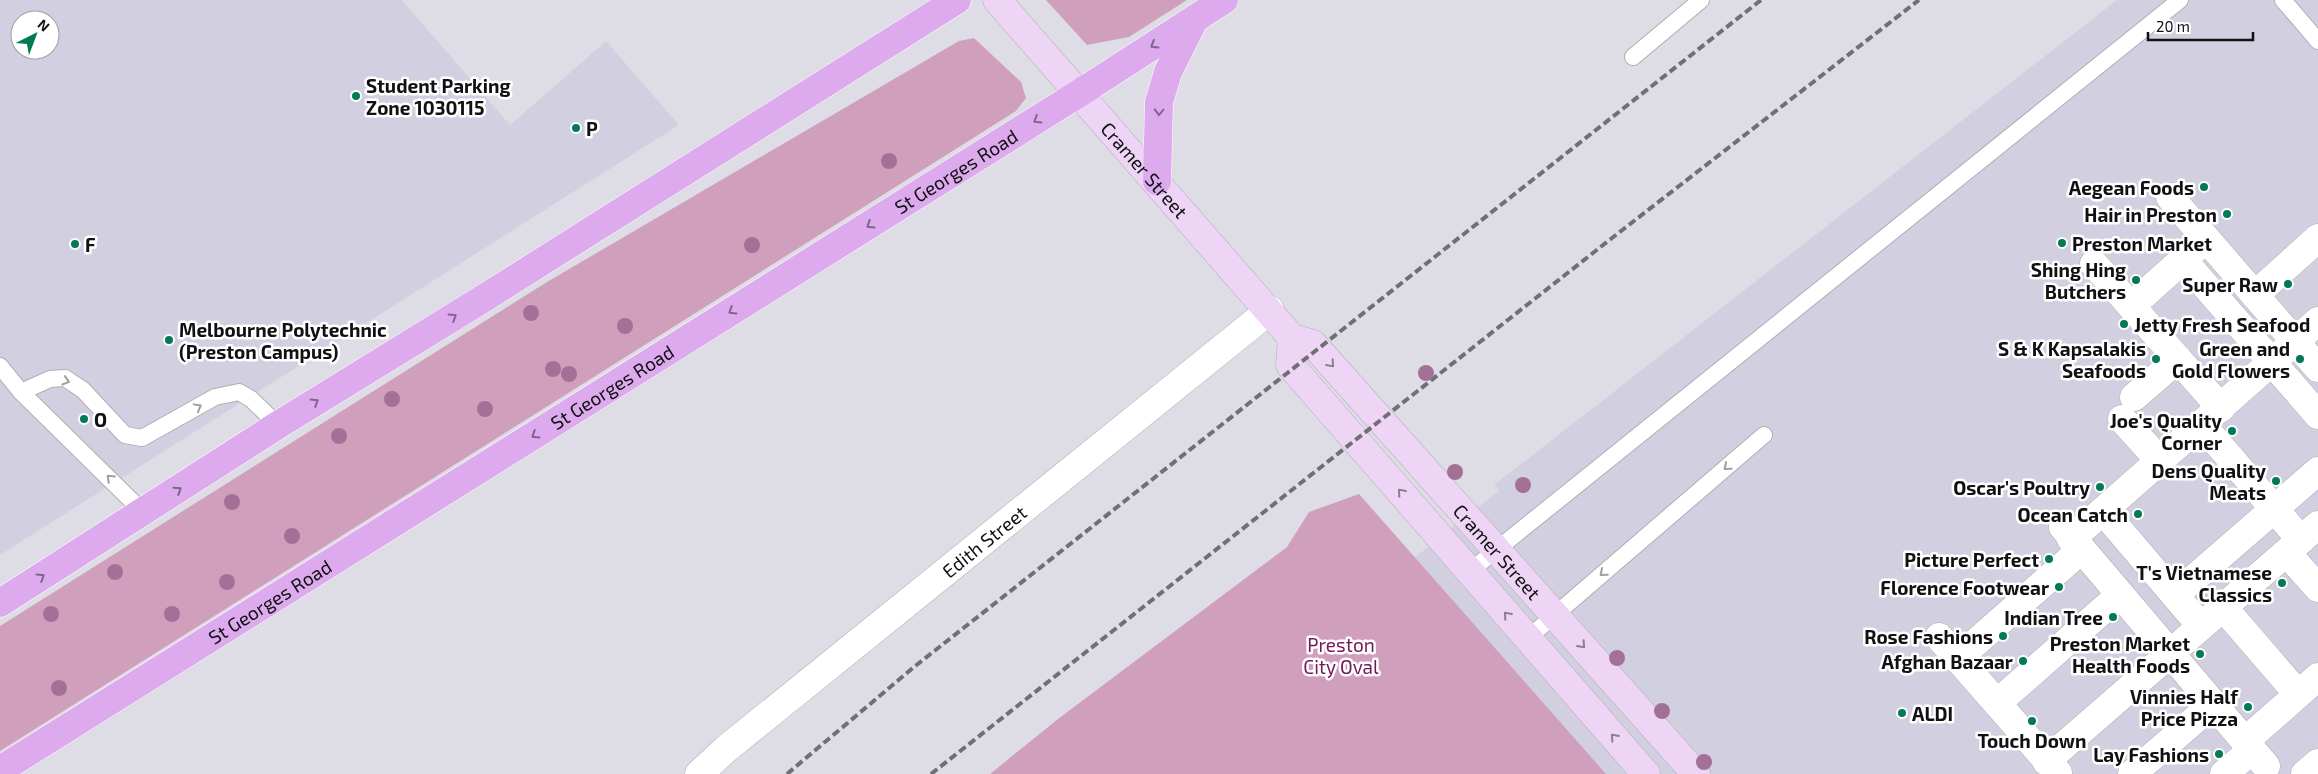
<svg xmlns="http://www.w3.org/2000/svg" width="2318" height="774" viewBox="0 0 2318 774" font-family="'Exo 2',sans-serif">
<rect width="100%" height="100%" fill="#dedde6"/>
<!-- built -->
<g fill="#d2d0e0" fill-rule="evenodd">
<path d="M 0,0 L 402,0 L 510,125 L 606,41 L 679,125 L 0,555 ZM 20,20 L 50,20 L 50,50 L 20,50 Z"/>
<path d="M 2117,0 L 2318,0 L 2318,774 L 1601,774 L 1414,558 L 1499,491 L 1494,485 Z"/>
</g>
<!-- green -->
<g fill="#d09fbc">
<path d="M 1046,0 L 1187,0 L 1129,37 L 1087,45 Z"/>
<path d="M 974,38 L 1021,82 L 1026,98 L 1016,111 L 0,751 L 0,626 L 547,282 L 959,41 Z"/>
<path d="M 1359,494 L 1606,774 L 990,774 L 1058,719 L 1287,547 L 1309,512 Z"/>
</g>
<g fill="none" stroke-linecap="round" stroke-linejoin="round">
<defs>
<g id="lane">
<path d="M 2283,0 L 2318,41"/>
<path d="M 1633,57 L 1701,0"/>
<path d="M 0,366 L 21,392 L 144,513"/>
<path d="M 21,392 L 50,379 L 65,378 L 83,390 L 125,435 L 142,438 L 215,397 L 239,392 L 251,399 L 278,425"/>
<path d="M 1470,571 L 2180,0"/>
<path d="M 1528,638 L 1764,435"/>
</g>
<g id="street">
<path d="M 2170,197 L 2318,368"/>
<path d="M 2183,260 L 2318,415"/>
<path d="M 2094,264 L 2221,408"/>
<path d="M 2255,295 L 2318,238"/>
<path d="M 2131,306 L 2196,248"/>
<path d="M 2134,397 L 2178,359"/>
<path d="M 2122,419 L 2160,461"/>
<path d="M 2201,424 L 2301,540"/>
<path d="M 2103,511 L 2201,626"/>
<path d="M 2063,527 L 2266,766"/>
<path d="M 2071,539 L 2318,321"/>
<path d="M 2287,553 L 2318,588"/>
<path d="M 2175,595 L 2318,471"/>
<path d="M 2223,607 L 2298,694"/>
<path d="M 1939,637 L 2058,773"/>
<path d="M 1957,659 L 2081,550"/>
<path d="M 1997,703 L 2120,595"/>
<path d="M 2245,741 L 2318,677"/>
<path d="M 2046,761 L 2318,525"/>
<path id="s1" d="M 699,774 L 726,749 L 1270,310"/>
<path d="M 2132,774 L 2213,704"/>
<path d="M 2224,774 L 2252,750"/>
<path d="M 2305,774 L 2318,763"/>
</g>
<g id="secondary">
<path id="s2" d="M 997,0 L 1292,338 L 1313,344 L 1696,774"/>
<path d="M 1292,338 L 1290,365 L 1646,774"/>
</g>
<g id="primary">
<path d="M 1157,181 L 1159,102 L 1168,72 L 1194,20"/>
<path d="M 0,603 L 278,425 L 481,300 L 957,0"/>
<path id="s3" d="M 0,770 L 1078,94 L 1224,0"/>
</g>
</defs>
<!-- lane casing -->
<use href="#lane" stroke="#afaeb6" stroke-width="18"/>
<!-- street casing -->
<use href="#street" stroke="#afaeb6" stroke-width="29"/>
<!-- secondary casing -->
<use href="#secondary" stroke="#afaeb6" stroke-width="29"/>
<!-- primary casing -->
<use href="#primary" stroke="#fff" stroke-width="29"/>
<!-- lane -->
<use href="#lane" stroke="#fff" stroke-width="16"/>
<!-- street -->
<use href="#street" stroke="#fff" stroke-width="28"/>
<!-- secondary -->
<use href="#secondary" stroke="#eed5f6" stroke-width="28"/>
<!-- primary -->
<use href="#primary" stroke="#dae" stroke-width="28"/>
<!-- rail -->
<g stroke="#706f75" stroke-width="4" stroke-dasharray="8 4" stroke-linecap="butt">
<path d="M 787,774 L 914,667 L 1761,0"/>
<path d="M 931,774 L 1612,238 L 1919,0"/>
</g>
</g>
<!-- trees -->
<g fill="#a37197">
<circle cx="889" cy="161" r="8"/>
<circle cx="752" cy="245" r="8"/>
<circle cx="531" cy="313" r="8"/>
<circle cx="625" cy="326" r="8"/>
<circle cx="553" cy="369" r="8"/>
<circle cx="1426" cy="373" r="8"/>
<circle cx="569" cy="374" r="8"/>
<circle cx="392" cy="399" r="8"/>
<circle cx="485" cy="409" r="8"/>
<circle cx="339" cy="436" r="8"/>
<circle cx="1455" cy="472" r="8"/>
<circle cx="1523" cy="485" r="8"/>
<circle cx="232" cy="502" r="8"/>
<circle cx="292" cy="536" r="8"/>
<circle cx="115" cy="572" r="8"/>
<circle cx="227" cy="582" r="8"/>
<circle cx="51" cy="614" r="8"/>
<circle cx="172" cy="614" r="8"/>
<circle cx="1617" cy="658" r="8"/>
<circle cx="59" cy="688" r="8"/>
<circle cx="1662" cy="711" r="8"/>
<circle cx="1704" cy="762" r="8"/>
</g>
<!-- one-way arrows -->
<defs><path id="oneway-chevron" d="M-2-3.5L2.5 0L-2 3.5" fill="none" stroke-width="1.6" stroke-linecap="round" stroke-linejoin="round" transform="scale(1.25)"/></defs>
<g stroke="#81658b">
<use href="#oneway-chevron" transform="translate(1154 45) rotate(148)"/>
<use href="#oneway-chevron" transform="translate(1159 112) rotate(92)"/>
<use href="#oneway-chevron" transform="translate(1037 120) rotate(148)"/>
<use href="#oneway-chevron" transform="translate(870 225) rotate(148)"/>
<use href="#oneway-chevron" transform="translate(732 311) rotate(148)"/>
<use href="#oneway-chevron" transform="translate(453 317) rotate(-32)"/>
<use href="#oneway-chevron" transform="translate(315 402) rotate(-32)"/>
<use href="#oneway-chevron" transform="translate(535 435) rotate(148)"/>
<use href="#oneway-chevron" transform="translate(178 490) rotate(-33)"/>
<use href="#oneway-chevron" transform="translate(41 577) rotate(-32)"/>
</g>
<g stroke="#8b7c90">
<use href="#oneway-chevron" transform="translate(1331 364) rotate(49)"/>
<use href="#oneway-chevron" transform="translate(1401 492) rotate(-131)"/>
<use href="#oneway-chevron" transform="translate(1507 615) rotate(-131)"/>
<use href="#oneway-chevron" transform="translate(1582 645) rotate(48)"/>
<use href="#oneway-chevron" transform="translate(1614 737) rotate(-131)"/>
</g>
<g stroke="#a09fa1">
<use href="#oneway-chevron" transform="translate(66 381) rotate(17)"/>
<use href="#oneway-chevron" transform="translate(198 407) rotate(-29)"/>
<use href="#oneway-chevron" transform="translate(1727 467) rotate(139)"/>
<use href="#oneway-chevron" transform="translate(110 478) rotate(-136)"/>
<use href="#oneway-chevron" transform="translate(1603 573) rotate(140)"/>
</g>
<!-- markers -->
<g fill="#037955" stroke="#fff" stroke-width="2">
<circle cx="356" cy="96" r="5"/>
<circle cx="576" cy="128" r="5"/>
<circle cx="2204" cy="187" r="5"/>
<circle cx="2227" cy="214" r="5"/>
<circle cx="2062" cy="243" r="5"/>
<circle cx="75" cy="244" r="5"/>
<circle cx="2136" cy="280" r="5"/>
<circle cx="2288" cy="284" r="5"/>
<circle cx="2124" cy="324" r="5"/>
<circle cx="169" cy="340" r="5"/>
<circle cx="2156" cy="359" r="5"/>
<circle cx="2300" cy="359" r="5"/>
<circle cx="84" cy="419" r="5"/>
<circle cx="2232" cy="431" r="5"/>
<circle cx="2276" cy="481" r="5"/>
<circle cx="2100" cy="487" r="5"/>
<circle cx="2138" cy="514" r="5"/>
<circle cx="2049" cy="559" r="5"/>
<circle cx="2282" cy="583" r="5"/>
<circle cx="2059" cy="587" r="5"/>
<circle cx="2113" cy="617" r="5"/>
<circle cx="2003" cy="636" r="5"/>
<circle cx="2200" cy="654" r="5"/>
<circle cx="2023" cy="661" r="5"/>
<circle cx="2248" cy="707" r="5"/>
<circle cx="1902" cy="713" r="5"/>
<circle cx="2032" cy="721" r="5"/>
<circle cx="2219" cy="754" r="5"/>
</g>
<g text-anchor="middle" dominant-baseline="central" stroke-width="5" stroke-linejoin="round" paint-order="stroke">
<!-- poi labels -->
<g font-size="19" font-weight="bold" fill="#111013" stroke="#fff" text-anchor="end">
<text x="366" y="85" text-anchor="start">Student Parking<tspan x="366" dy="22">Zone 1030115</tspan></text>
<text x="586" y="128" text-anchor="start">P</text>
<text x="2194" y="187">Aegean Foods</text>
<text x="2217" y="214">Hair in Preston</text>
<text x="2072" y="243" text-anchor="start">Preston Market</text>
<text x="85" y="244" text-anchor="start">F</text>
<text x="2126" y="269">Shing Hing<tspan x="2126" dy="22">Butchers</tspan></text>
<text x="2278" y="284">Super Raw</text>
<text x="2134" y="324" text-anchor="start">Jetty Fresh Seafood</text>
<text x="179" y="329" text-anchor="start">Melbourne Polytechnic<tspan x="179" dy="22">(Preston Campus)</tspan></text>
<text x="2146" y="348">S &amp; K Kapsalakis<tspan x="2146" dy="22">Seafoods</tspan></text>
<text x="2290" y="348">Green and<tspan x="2290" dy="22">Gold Flowers</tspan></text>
<text x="94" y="419" text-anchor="start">O</text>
<text x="2222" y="420">Joe's Quality<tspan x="2222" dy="22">Corner</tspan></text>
<text x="2266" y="470">Dens Quality<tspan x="2266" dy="22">Meats</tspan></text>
<text x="2090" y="487">Oscar's Poultry</text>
<text x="2128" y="514">Ocean Catch</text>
<text x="2039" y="559">Picture Perfect</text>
<text x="2272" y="572">T's Vietnamese<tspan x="2272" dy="22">Classics</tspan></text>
<text x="2049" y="587">Florence Footwear</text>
<text x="2103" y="617">Indian Tree</text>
<text x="1993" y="636">Rose Fashions</text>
<text x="2190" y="643">Preston Market<tspan x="2190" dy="22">Health Foods</tspan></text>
<text x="2013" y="661">Afghan Bazaar</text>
<text x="2238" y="696">Vinnies Half<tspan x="2238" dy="22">Price Pizza</tspan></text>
<text x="1912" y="713" text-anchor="start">ALDI</text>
<text x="2032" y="740" text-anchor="middle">Touch Down</text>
<text x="2209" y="754">Lay Fashions</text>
</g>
<!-- street labels -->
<g font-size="19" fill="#111013" stroke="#fff">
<text stroke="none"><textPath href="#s2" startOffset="225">Cramer Street</textPath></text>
<text stroke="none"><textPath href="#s3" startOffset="1128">St Georges Road</textPath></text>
<text stroke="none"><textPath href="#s3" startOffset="722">St Georges Road</textPath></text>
<text stroke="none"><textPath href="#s1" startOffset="368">Edith Street</textPath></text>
<text stroke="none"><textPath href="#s2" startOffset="748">Cramer Street</textPath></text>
<text stroke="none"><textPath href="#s3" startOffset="318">St Georges Road</textPath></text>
</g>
<!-- park labels -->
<g font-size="19" fill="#721857" stroke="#fff">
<text x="1341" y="644">Preston<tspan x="1341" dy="22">City Oval</tspan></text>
</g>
</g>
<!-- north arrow -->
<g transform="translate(35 35) rotate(42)"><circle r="24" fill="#ffffff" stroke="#a09fa1"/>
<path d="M0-4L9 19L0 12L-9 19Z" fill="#037955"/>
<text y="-8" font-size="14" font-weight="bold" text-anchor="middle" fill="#111013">N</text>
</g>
<!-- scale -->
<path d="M2148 32v8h105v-8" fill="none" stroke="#111013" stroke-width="2.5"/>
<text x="2156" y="32" font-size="15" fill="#111013" stroke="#ffffff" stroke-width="4" paint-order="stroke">20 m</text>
</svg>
